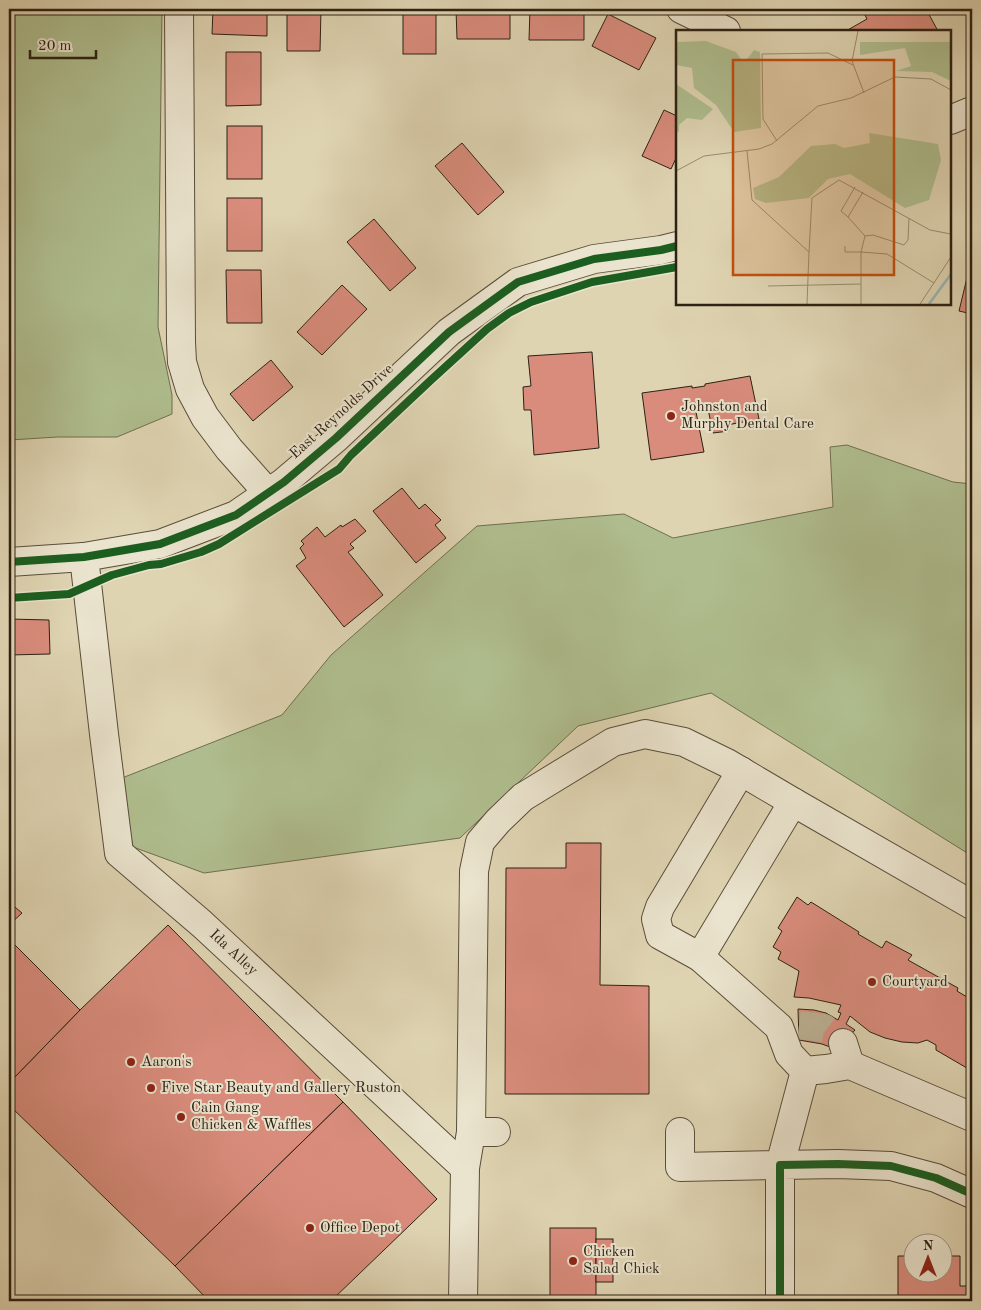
<svg xmlns="http://www.w3.org/2000/svg" width="981" height="1310" viewBox="0 0 981 1310" font-family="'Old Standard TT',serif">
<rect width="100%" height="100%" fill="#dfd4b2"/>
<filter id="stains"><feTurbulence type="fractalNoise" baseFrequency=".004" numOctaves="4"/><feColorMatrix values="0 0 0 0 .2 0 0 0 0 .09 0 0 0 0 .02 0 0 0 .5 -.17"/></filter>
<radialGradient id="worn" r=".72"><stop offset=".6" stop-color="#630" stop-opacity="0"/><stop offset="1" stop-color="#630" stop-opacity=".3"/></radialGradient>
<!-- green -->
<g fill="#afbd8e" stroke="#6e6f50">
<path d="M 9,9 L 162,9 L 158,327 L 172,395 L 172,414 L 117,437 L 57,437 L 10,440 L 9,439 Z"/>
<path d="M 847,445 L 953,482 L 972,484 L 972,856 L 711,693 L 578,726 L 460,838 L 204,873 L 133,847 L 128,822 L 122,778 L 282,715 L 331,655 L 477,526 L 624,514 L 673,538 L 833,507 L 830,447 Z"/>
</g>
<!-- building -->
<g fill="#d98c7c" stroke="#2c2113">
<path d="M 213,9 L 267,9 L 267,36 L 212,34 Z"/>
<path d="M 287,9 L 321,9 L 320,51 L 287,51 Z"/>
<rect x="403" y="9" width="33" height="45"/>
<path d="M 456,9 L 510,9 L 510,39 L 457,39 Z"/>
<path d="M 530,9 L 584,9 L 584,40 L 529,40 Z"/>
<path d="M 862,9 L 926,9 L 938,31 L 846,31 L 867,19 Z"/>
<path d="M 608,14 L 656,38 L 639,70 L 592,46 Z"/>
<path d="M 226,52 L 261,52 L 261,105 L 226,106 Z"/>
<path d="M 664,110 L 677,116 L 677,156 L 671,169 L 642,156 Z"/>
<rect x="227" y="126" width="35" height="53"/>
<path d="M 462,143 L 504,192 L 478,215 L 435,166 Z"/>
<rect x="227" y="198" width="35" height="53"/>
<path d="M 374,219 L 416,268 L 390,291 L 347,242 Z"/>
<path d="M 972,257 L 972,314 L 959,311 Z"/>
<path d="M 226,270 L 261,270 L 262,323 L 227,323 Z"/>
<path d="M 342,285 L 367,309 L 322,355 L 297,332 Z"/>
<path d="M 592,352 L 599,448 L 534,455 L 531,410 L 524,410 L 523,387 L 531,386 L 528,356 Z"/>
<path d="M 271,360 L 293,387 L 253,421 L 230,394 Z"/>
<path d="M 750,376 L 759,419 L 727,425 L 729,431 L 713,433 L 708,409 L 696,412 L 704,452 L 651,460 L 642,393 L 692,386 L 692,388 L 705,386 L 705,384 Z"/>
<path d="M 402,488 L 419,509 L 425,504 L 441,520 L 435,525 L 446,538 L 416,563 L 373,511 Z"/>
<path d="M 355,519 L 366,531 L 350,544 L 354,548 L 348,552 L 383,595 L 344,627 L 296,566 L 306,558 L 300,548 L 304,544 L 301,541 L 317,527 L 325,537 L 341,525 L 342,527 Z"/>
<path d="M 9,619 L 49,620 L 50,654 L 9,655 Z"/>
<path d="M 566,843 L 601,843 L 600,985 L 649,986 L 649,1094 L 505,1094 L 506,868 L 566,868 Z"/>
<path d="M 797,897 L 808,905 L 811,902 L 859,932 L 858,934 L 882,948 L 886,941 L 912,955 L 908,960 L 958,988 L 957,991 L 972,1000 L 972,1071 L 936,1050 L 936,1045 L 927,1040 L 918,1043 L 902,1042 L 885,1038 L 870,1032 L 850,1016 L 846,1024 L 855,1030 L 835,1052 L 830,1047 L 822,1044 L 799,1040 L 798,1009 L 814,1010 L 826,1013 L 838,1020 L 841,1013 L 838,1012 L 841,1005 L 809,998 L 794,997 L 799,971 L 778,959 L 781,952 L 773,947 L 782,931 L 778,928 Z"/>
<path d="M 9,902 L 22,913 L 9,925 Z"/>
<path d="M 168,925 L 343,1102 L 175,1266 L 9,1105 L 9,1083 L 80,1010 Z"/>
<path d="M 9,939 L 80,1010 L 9,1083 Z"/>
<path d="M 343,1102 L 437,1199 L 331,1301 L 209,1301 L 175,1266 Z"/>
<rect x="550" y="1228" width="46" height="71"/>
<rect x="596" y="1239" width="17" height="43"/>
<path d="M 898,1256 L 914,1256 L 914,1272 L 944,1272 L 944,1256 L 960,1256 L 960,1286 L 972,1286 L 972,1301 L 898,1301 Z"/>
</g>
<g fill="none" stroke-linecap="round" stroke-linejoin="round">
<!-- minor-tunnel -->
<path stroke="#bbb092" stroke-width="28" stroke-dasharray="28 14" stroke-linecap="butt" d="M 799,1025 L 824,1028 L 843,1043"/>
<defs>
<g id="minor">
<path d="M 179,9 L 181,342 L 182,362 L 190,389 L 205,417 L 229,449 L 268,493"/>
<path d="M 681,9 L 726,31"/>
<path d="M 950,120 L 972,111"/>
<path d="M 84,557 L 104,734 L 119,853 L 202,924 L 465,1168 L 463,1301"/>
<path d="M 9,562 L 84,557 L 160,544 L 236,515 L 284,482 L 336,438 L 449,332 L 518,282 L 594,259 L 661,250 L 677,246"/>
<path d="M 700,957 L 660,935 L 656,919 L 660,907 L 741,771"/>
<path d="M 843,1043 L 850,1065"/>
<path d="M 805,1071 L 826,1069 L 850,1065 L 972,1117"/>
<path d="M 471,1132 L 496,1132"/>
<path d="M 680,1132 L 680,1167 L 780,1165 L 805,1071 L 789,1054 L 779,1027 L 700,957 L 793,802"/>
<path d="M 465,1168 L 471,1132 L 474,871 L 480,842 L 498,821 L 523,797 L 613,742 L 645,734 L 684,742 L 727,763 L 793,802 L 972,905"/>
<path d="M 780,1301 L 780,1165 L 838,1164 L 891,1166 L 936,1178 L 972,1194"/>
</g>
</defs>
<!-- minor casing -->
<use href="#minor" stroke="#594e3b" stroke-width="30"/>
<!-- minor -->
<use href="#minor" stroke="#eae3cd" stroke-width="28"/>
<defs>
<g id="cycleway">
<path d="M 9,562 L 84,557 L 160,544 L 236,515 L 284,482 L 336,438 L 449,332 L 518,282 L 594,259 L 661,250 L 677,246"/>
<path d="M 9,598 L 69,594 L 112,575 L 149,565 L 161,564 L 201,552 L 219,544 L 339,469 L 351,455 L 431,380 L 487,329 L 509,313 L 531,302 L 592,282 L 677,267"/>
<path d="M 780,1301 L 780,1165 L 838,1164 L 891,1166 L 936,1178 L 972,1194"/>
</g>
</defs>
<!-- cycleway casing -->
<use href="#cycleway" stroke="#eae3cd" stroke-width="11"/>
<!-- cycleway -->
<use href="#cycleway" stroke="#1b5e20" stroke-width="8"/>
</g>
<!-- markers -->
<g fill="#8f2418" stroke="#eae3cd" stroke-width="2">
<circle cx="671" cy="416" r="5"/>
<circle cx="872" cy="982" r="5"/>
<circle cx="131" cy="1062" r="5"/>
<circle cx="151" cy="1088" r="5"/>
<circle cx="181" cy="1117" r="5"/>
<circle cx="310" cy="1228" r="5"/>
<circle cx="573" cy="1261" r="5"/>
</g>
<g text-anchor="middle" dominant-baseline="central" stroke-width="4" stroke-linejoin="round" paint-order="stroke">
<!-- poi labels -->
<g font-size="15" fill="#2c2113" stroke="#eae3cd" text-anchor="start">
<text x="681" y="407">Johnston and<tspan x="681" dy="17">Murphy Dental Care</tspan></text>
<text x="882" y="982">Courtyard</text>
<text x="141" y="1062">Aaron's</text>
<text x="161" y="1088">Five Star Beauty and Gallery Ruston</text>
<text x="191" y="1108">Cain Gang<tspan x="191" dy="17">Chicken &amp; Waffles</tspan></text>
<text x="320" y="1228">Office Depot</text>
<text x="583" y="1252">Chicken<tspan x="583" dy="17">Salad Chick</tspan></text>
</g>
<!-- street labels -->
<g font-size="15" fill="#2c2113" stroke="#eae3cd">
<text transform="translate(342 412) rotate(-42)">East Reynolds Drive</text>
<text transform="translate(233 953) rotate(43)">Ida Alley</text>
</g>
</g>
<!-- overview -->
<g transform="translate(676 30)">
<rect width="275" height="275" fill="#dfd4b2"/>
<path d="M 30,11 L 60,22 L 65,29 L 71,29 L 78,20 L 84,22 L 85,98 L 58,102 L 40,75 L 18,58 L 16,38 L 0,35 L 0,12 ZM 184,12 L 275,12 L 275,51 L 256,42 L 220,41 L 235,36 L 229,18 L 184,25 ZM 0,54 L 37,79 L 26,90 L 11,88 L 3,95 L 3,101 L 0,103 ZM 193,103 L 262,114 L 265,130 L 253,170 L 229,178 L 174,144 L 152,149 L 133,168 L 90,173 L 79,169 L 77,158 L 103,147 L 135,116 L 159,114 L 168,118 L 194,113 Z" fill="#afbd8e"/>
<path fill="none" stroke="#96b6b6" stroke-width="2.5" d="M 253,274 L 275,244"/>
<path fill="none" stroke="#978c72" stroke-width="1" d="M 182,1 L 176,31 L 188,63M 101,111 L 87,89 L 86,24 L 152,23 L 177,35M 71,121 L 76,170 L 133,222 L 131,274M 0,141 L 28,126 L 83,119 L 96,114 L 142,76 L 175,68 L 219,47 L 255,49 L 275,60M 172,187 L 165,181 L 179,157M 189,206 L 197,205 L 228,215 L 232,210 L 233,188M 169,216 L 169,222 L 185,222 L 189,206 L 172,187 L 187,162M 133,222 L 136,168 L 163,150 L 254,200 L 275,204M 92,256 L 185,254M 185,274 L 185,222 L 211,224 L 258,253M 244,274 L 275,227"/>
<path fill="#c24e0d" fill-opacity="0.15" stroke="#c24e0d" stroke-width="2.5" d="M 57,30 L 218,30 L 218,245 L 57,245 Z"/>
<rect width="275" height="275" fill="none" stroke="#2c2113" stroke-width="2.5"/>
</g>
<!-- margin -->
<rect width="981" height="1310" fill="none" stroke="#dfd4b2" stroke-width="30"/>
<rect x="10" y="10" width="961" height="1290" fill="none" stroke="#2c2113" stroke-width="2.5"/>
<rect x="15" y="15" width="951" height="1280" fill="none" stroke="#2c2113"/>
<!-- north arrow -->
<g transform="translate(928 1258)"><circle r="24" fill="#eae3cd" stroke="#9e9583"/>
<path d="M0-4L9 19L0 12L-9 19Z" fill="#8f2418"/>
<text y="-8" font-size="14" font-weight="bold" text-anchor="middle" fill="#2c2113">N</text>
</g>
<!-- scale -->
<path d="M30 50v8h66v-8" fill="none" stroke="#2c2113" stroke-width="2.5"/>
<text x="38" y="50" font-size="15" fill="#2c2113" stroke="#eae3cd" stroke-width="4" paint-order="stroke">20 m</text>
<rect width="100%" height="100%" filter="url(#stains)"/>
<rect width="100%" height="100%" fill="url(#worn)"/>
</svg>
